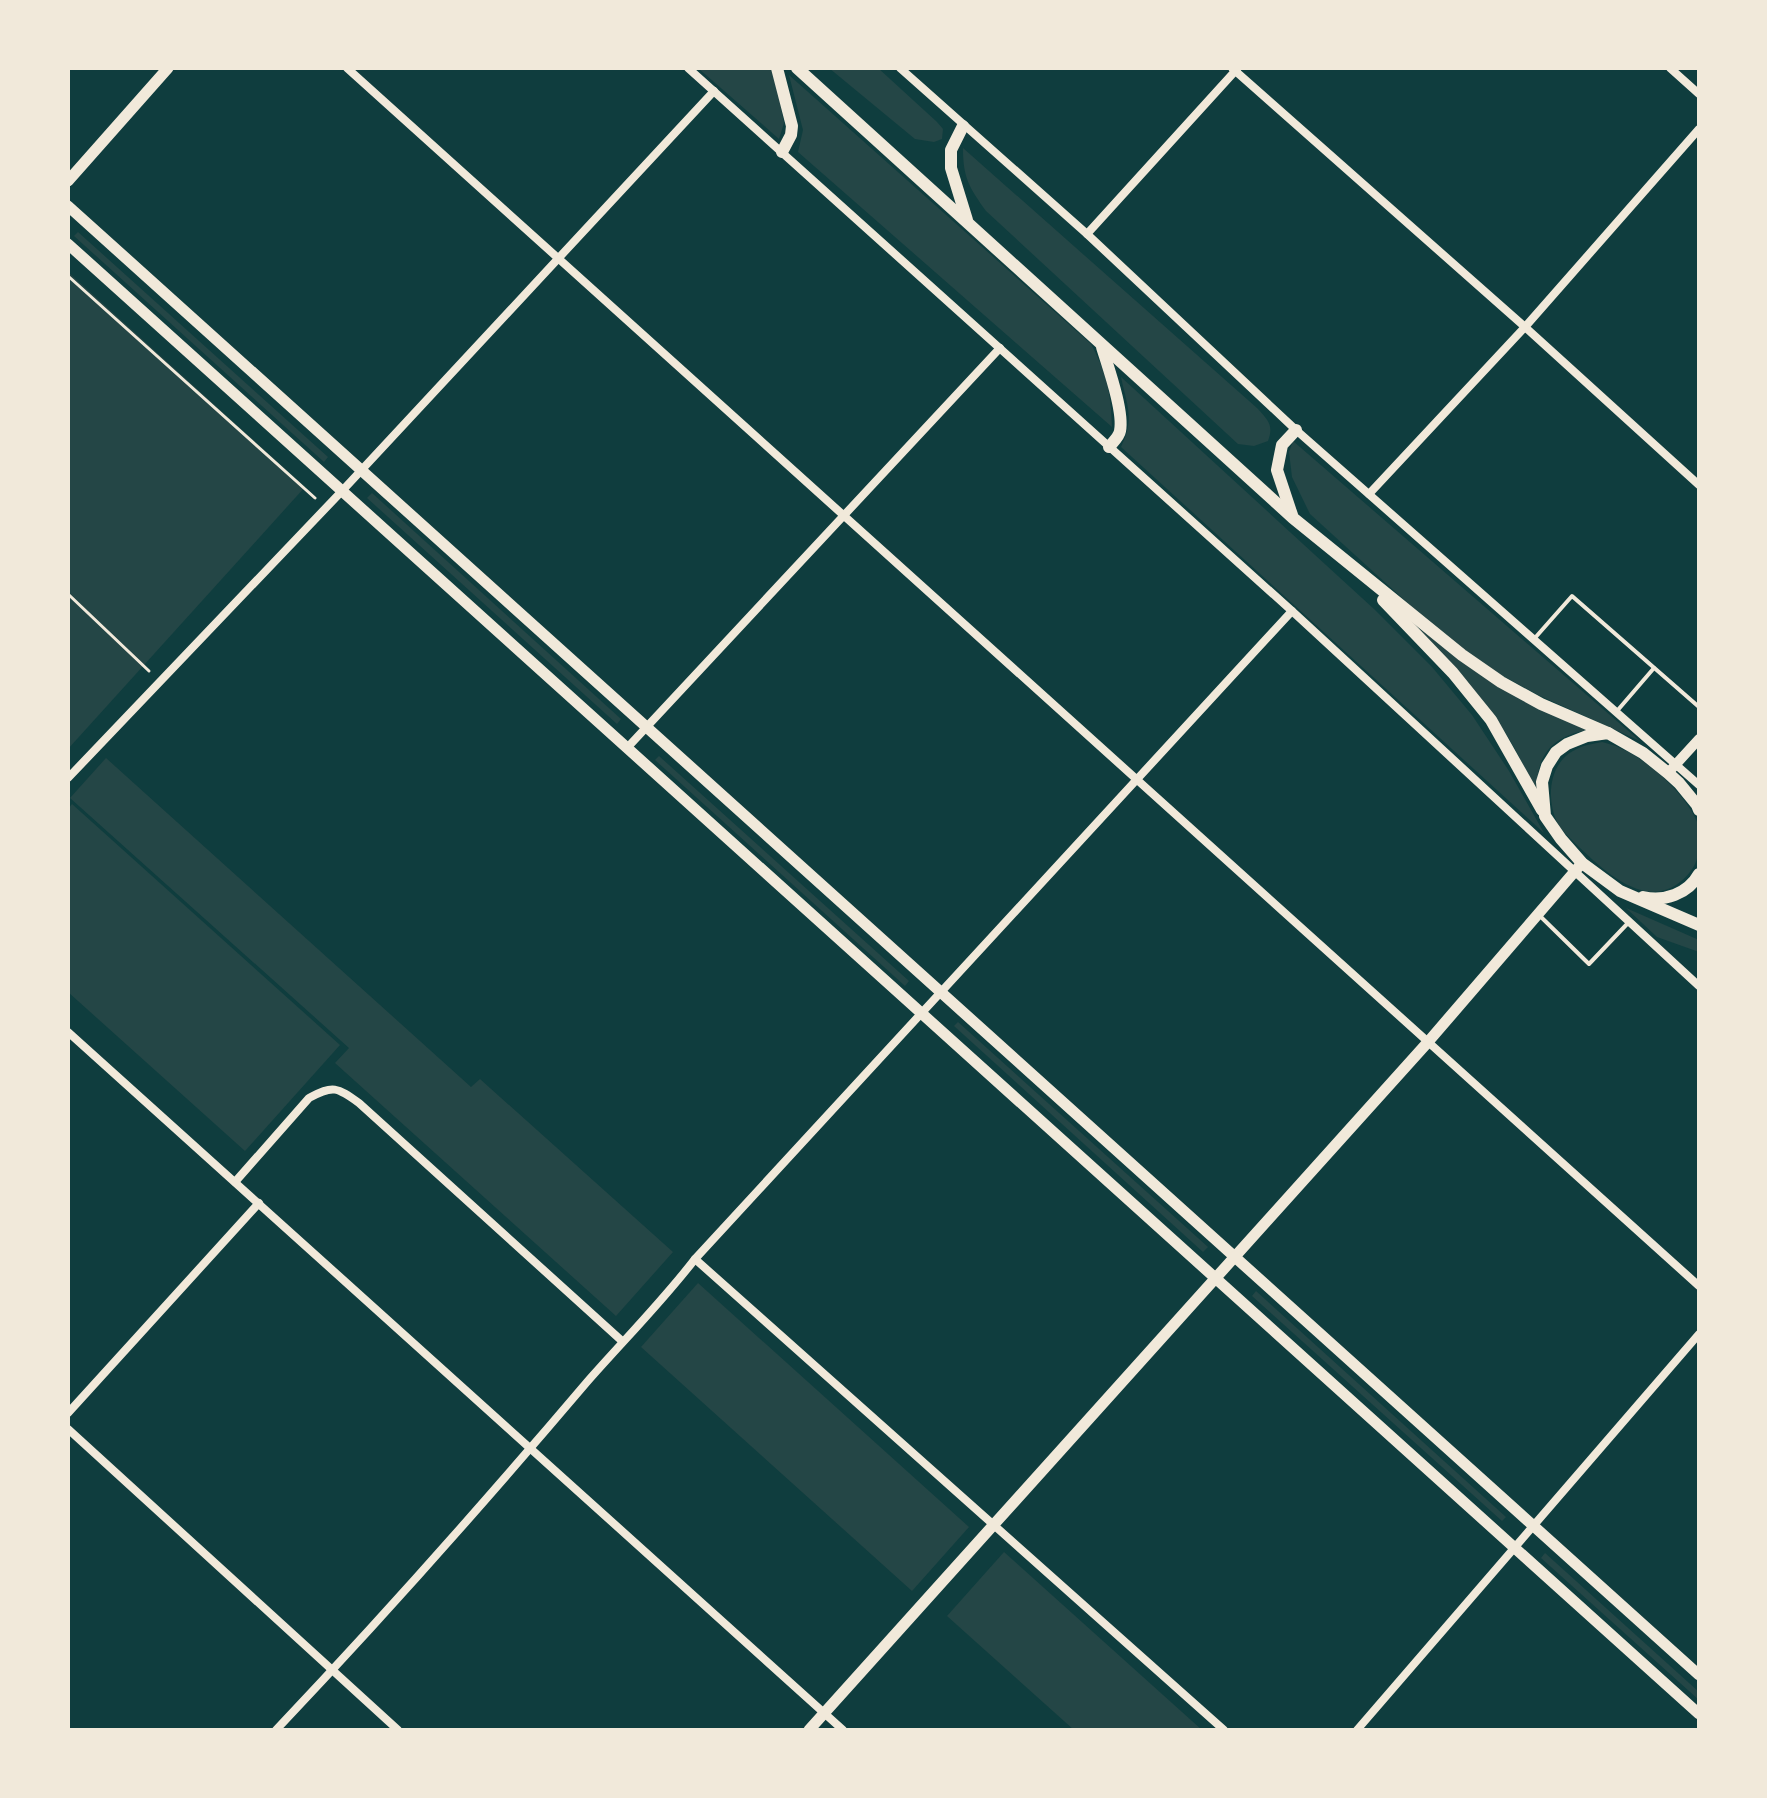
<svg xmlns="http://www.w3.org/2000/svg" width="1767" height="1798" viewBox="0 0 1767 1798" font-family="'Alegreya Sans',sans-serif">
<rect width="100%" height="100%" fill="#0f3d3e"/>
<!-- green -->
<g fill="#244646">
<path d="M 698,68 L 773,68 L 784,123 L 779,139 Z"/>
<path d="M 829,68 L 878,68 L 937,122 L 943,129 L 942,139 L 934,142 L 915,139 Z"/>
<path d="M 789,75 L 1091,344 C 1107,374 1111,393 1112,427 L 798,152 L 803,130 Z"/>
<path d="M 963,148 L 1257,408 C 1268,420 1274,425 1268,441 L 1254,446 L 1238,444 L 986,211 C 969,187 963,178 963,148 Z"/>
<path d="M 78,232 L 328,457 L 324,462 L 74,236 Z"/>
<path d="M 68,272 L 305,487 L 68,749 Z"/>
<path d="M 1121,377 L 1374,609 L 1432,667 L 1472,715 L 1509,771 L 1544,833 L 1121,447 C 1135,418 1127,406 1121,377 Z"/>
<path d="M 1293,441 L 1640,741 L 1538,695 L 1496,672 L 1456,645 L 1412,607 L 1310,514 L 1292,477 L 1289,452 Z"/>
<path d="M 372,493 L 621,719 L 617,724 L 367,498 Z"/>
<path d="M 1389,600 L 1444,646 L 1588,730 C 1552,736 1535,756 1537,793 C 1528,775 1519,755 1508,737 C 1477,685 1431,643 1389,600 Z"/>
<path d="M 1602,742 C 1608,744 1615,745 1620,748 C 1648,760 1687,795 1698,824 C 1702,836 1700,855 1694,866 C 1687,878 1674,889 1661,891 C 1630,897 1597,864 1577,845 C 1570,838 1561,830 1557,822 C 1546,799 1549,764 1573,751 C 1583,745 1592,744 1602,742 Z"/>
<path d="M 659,756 L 909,981 L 905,986 L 655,760 Z"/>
<path d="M 106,758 L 471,1087 L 480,1079 L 673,1252 L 616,1316 L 335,1063 L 349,1048 L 70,798 Z"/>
<path d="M 72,804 L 340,1045 L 245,1151 L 68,992 L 68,809 Z"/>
<path d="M 1626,908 L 1699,940 L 1699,952 L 1657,937 Z"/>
<path d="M 958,1022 L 1208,1247 L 1203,1252 L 954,1026 Z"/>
<path d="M 698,1283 L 969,1527 L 912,1591 L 641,1347 Z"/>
<path d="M 1256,1291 L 1506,1517 L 1502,1521 L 1252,1296 Z"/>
<path d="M 1004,1552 L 1202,1730 L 1074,1730 L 947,1616 Z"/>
<path d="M 1545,1553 L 1699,1692 L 1699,1700 L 1541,1558 Z"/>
</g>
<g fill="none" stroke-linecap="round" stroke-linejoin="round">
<!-- path -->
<g stroke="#f1e9da" stroke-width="3">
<path d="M 68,276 L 315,498"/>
<path d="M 68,594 L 149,671"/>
</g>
<!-- service -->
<g stroke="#f1e9da" stroke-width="4">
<path d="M 1534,639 L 1572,596 L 1699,707"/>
<path d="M 1617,711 L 1654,668"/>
<path d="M 1540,916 L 1589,964 L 1628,923"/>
</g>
<!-- minor -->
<g stroke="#f1e9da" stroke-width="8">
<path d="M 347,68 L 1699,1286"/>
<path d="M 688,68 L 1292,611 L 1699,986"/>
<path d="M 900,68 L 1087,234 L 1296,430 L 1699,785"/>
<path d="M 1232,68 L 1525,327 L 1699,485"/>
<path d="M 1670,68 L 1699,94"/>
<path d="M 1087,234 L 1237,69"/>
<path d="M 1369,494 L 1525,327 L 1699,129"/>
<path d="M 627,748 L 1000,348"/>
<path d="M 68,778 L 342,491 L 714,91"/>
<path d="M 68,1032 L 843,1730"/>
<path d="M 235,1182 L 309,1098 C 333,1085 337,1087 359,1103 L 622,1341"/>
<path d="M 695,1259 L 1224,1730"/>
<path d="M 68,1413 L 259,1203"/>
<path d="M 68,1429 L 398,1730"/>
<path d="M 276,1730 C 383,1617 486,1501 587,1382 C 623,1341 661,1303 695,1259 L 1292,611"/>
<path d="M 1357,1730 L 1699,1334"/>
</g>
<!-- tertiary -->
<path stroke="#f1e9da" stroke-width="10" d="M 1668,773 L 1699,739"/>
<!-- secondary -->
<g stroke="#f1e9da" stroke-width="11">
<path d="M 68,181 L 168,68"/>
<path d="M 68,206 L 1699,1675"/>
<path d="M 68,244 L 1699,1714"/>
<path d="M 809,1730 L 1428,1042 L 1582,863"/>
</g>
<!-- primary -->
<g stroke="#f1e9da" stroke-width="12">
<path d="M 777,68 L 792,126 L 791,135 L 782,152"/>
<path d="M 797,68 L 1293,518 L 1462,655 L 1501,682 L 1541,704 L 1608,733"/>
<path d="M 963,126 L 951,150 L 951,168 L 967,220"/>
<path d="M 1102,347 C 1108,367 1124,411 1120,431 C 1119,437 1113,442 1109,447"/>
<path d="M 1292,515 L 1277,470 L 1282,445 L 1296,430"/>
<path d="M 1383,600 L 1453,673 L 1491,720 L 1542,810"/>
<path d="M 1699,810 L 1697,805 L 1679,783 L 1668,773 L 1643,753 L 1608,733 L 1587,736 L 1567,744 L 1556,752 L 1547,766 L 1542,782 L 1545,816 L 1561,839 L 1582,863 L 1620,891 L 1699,925"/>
<path d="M 1643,897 C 1664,902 1688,894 1699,874"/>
</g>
</g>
<!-- border -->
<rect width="1767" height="1798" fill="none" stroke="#f1e9da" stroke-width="140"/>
</svg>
